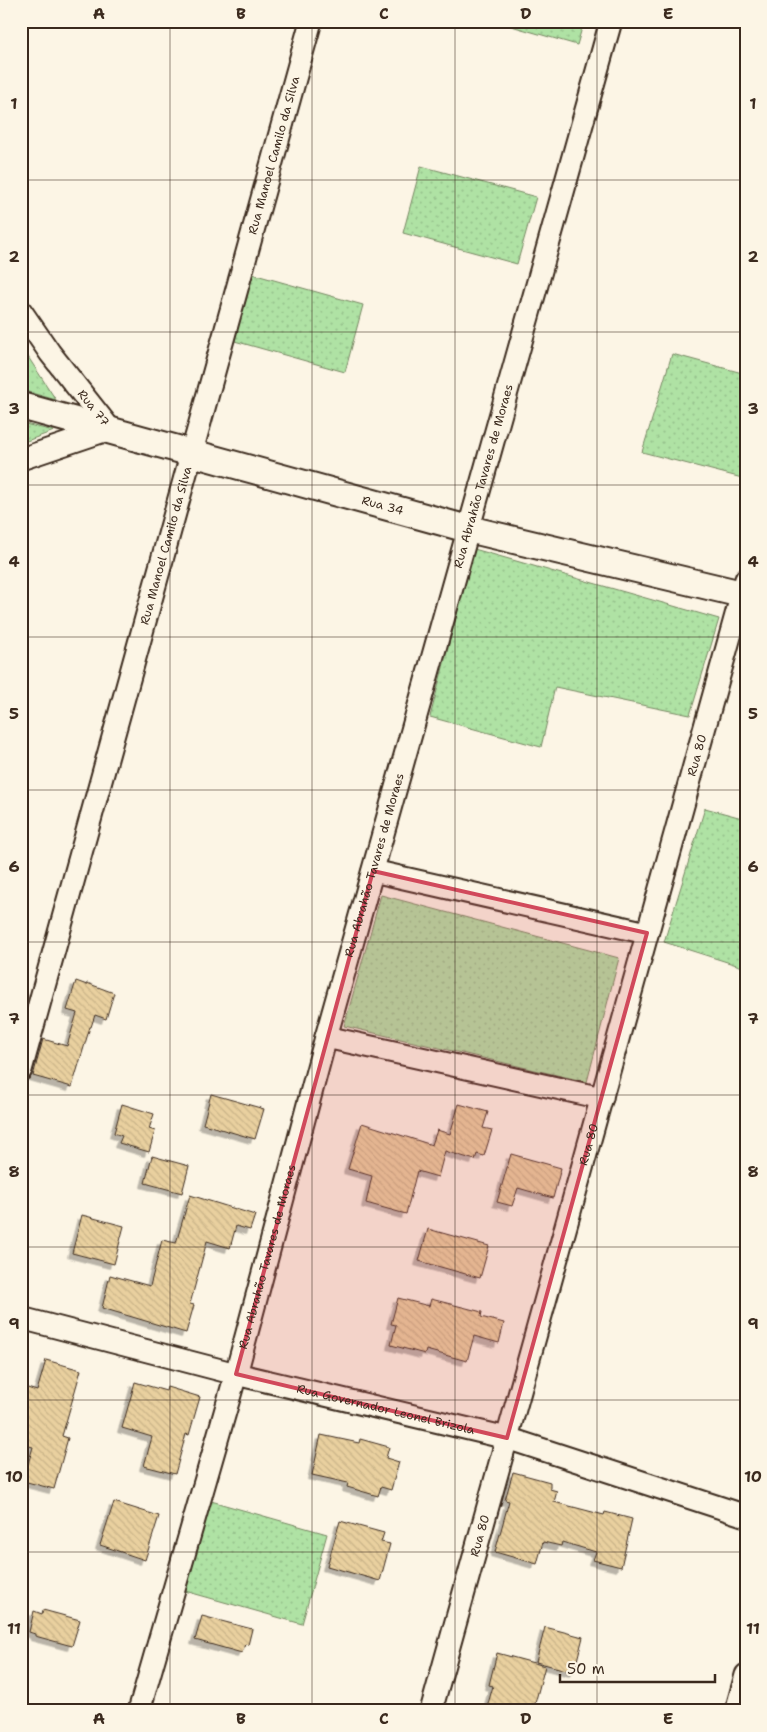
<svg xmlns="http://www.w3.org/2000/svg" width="767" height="1732" viewBox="0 0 767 1732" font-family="'Shantell Sans',sans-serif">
<defs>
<pattern id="grass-dots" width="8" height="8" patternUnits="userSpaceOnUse" patternTransform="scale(1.25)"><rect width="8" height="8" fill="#afe2a4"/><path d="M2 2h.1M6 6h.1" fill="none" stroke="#97c28d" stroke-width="1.8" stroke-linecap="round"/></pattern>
<pattern id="building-back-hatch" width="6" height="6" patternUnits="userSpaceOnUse" patternTransform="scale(1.25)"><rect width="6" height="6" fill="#e9d09f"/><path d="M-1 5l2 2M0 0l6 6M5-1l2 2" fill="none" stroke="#c9b388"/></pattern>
<filter id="shadow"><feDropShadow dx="-4.5" dy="4.5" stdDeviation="0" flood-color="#0004"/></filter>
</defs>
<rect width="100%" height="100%" fill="#fcf5e5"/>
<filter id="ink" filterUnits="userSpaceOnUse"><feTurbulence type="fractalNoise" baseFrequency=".02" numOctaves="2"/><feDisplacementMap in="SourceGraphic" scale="10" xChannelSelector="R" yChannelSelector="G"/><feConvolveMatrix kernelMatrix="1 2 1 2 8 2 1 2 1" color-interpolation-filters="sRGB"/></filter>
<g filter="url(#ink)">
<!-- grass -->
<g fill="url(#grass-dots)" stroke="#758661">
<path d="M 494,21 L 584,21 L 577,45 Z"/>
<path d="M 421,166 L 536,197 L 517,264 L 403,233 Z"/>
<path d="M 249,273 L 363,305 L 345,372 L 231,340 Z"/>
<path d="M 21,346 L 56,400 L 21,390 Z"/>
<path d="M 672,354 L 746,374 L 746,479 L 642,452 Z"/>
<path d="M 21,423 L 54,431 L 21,443 Z"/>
<path d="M 474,549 L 719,619 L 690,715 L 555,687 L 541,747 L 430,717 Z"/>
<path d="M 705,808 L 746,819 L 746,968 L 664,942 Z"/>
<path d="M 381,895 L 619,958 L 587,1082 L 344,1026 Z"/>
<path d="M 211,1501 L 327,1534 L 302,1624 L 185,1591 Z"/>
</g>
<!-- building -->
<g fill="url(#building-back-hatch)" stroke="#3b2a1e" filter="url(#shadow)">
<path d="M 76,981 L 87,985 L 87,983 L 114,993 L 106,1019 L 95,1015 L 91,1027 L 90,1027 L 72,1087 L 33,1076 L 43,1039 L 67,1046 L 77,1013 L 67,1010 Z"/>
<path d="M 211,1094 L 264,1109 L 255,1139 L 203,1124 Z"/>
<path d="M 122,1104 L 154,1114 L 149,1129 L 155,1131 L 149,1152 L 119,1143 L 122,1136 L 114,1133 Z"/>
<path d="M 459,1104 L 488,1112 L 483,1128 L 492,1130 L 484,1156 L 477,1154 L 475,1160 L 445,1151 L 438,1177 L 417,1171 L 406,1214 L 366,1203 L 372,1176 L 348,1169 L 362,1123 L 432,1145 L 437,1130 L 450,1134 Z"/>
<path d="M 511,1154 L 561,1168 L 553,1198 L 518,1188 L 512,1206 L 497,1202 Z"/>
<path d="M 152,1156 L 189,1166 L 182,1193 L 145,1183 Z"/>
<path d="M 190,1195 L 255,1215 L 250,1230 L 236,1226 L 230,1248 L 207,1241 L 190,1304 L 194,1305 L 186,1333 L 102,1308 L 110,1275 L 150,1286 L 162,1240 L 176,1243 Z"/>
<path d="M 82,1215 L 124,1226 L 114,1264 L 72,1253 Z"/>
<path d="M 428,1229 L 489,1246 L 480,1278 L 419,1261 Z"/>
<path d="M 398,1298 L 429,1306 L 431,1299 L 482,1312 L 481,1317 L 504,1323 L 499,1343 L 474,1336 L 467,1361 L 426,1350 L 425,1354 L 391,1345 L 396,1325 L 391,1324 Z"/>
<path d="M 46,1360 L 81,1370 L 62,1436 L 68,1438 L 54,1489 L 23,1481 L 33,1447 L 21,1444 L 21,1386 L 37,1391 Z"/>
<path d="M 135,1382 L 166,1391 L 167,1387 L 200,1397 L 189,1435 L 186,1434 L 175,1474 L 144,1466 L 152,1437 L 122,1428 Z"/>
<path d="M 321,1435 L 359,1443 L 360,1439 L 389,1447 L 386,1458 L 399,1462 L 391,1490 L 381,1487 L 378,1496 L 347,1487 L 348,1483 L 312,1475 Z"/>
<path d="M 513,1472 L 550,1482 L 550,1489 L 557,1491 L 554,1502 L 604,1515 L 605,1512 L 632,1519 L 621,1567 L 593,1560 L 596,1552 L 562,1542 L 561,1546 L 543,1542 L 537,1564 L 495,1552 L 509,1501 L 505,1500 Z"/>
<path d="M 114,1502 L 159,1516 L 145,1560 L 100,1545 Z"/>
<path d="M 340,1521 L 384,1533 L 381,1542 L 390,1544 L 380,1581 L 327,1566 Z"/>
<path d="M 43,1610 L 80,1620 L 72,1646 L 35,1636 L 35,1634 L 29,1632 L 34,1611 L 42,1614 Z"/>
<path d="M 202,1616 L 252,1629 L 248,1645 L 245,1644 L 242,1653 L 195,1640 Z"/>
<path d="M 545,1627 L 583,1637 L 574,1672 L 536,1662 Z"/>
<path d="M 497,1653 L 545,1666 L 533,1711 L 486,1711 L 493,1686 L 489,1685 Z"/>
</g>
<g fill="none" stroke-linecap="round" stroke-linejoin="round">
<defs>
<g id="minor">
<path id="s1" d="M 21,311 L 50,353 L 110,429 L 21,459"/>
<path d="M 373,871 L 647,933"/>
<path d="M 326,1037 L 602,1098"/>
<path id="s2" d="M 21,1070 L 311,21"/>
<path id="s3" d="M 21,1318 L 236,1374 L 507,1438 L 746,1516"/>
<path id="s4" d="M 139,1711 L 236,1374 L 326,1037 L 611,21"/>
<path id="s5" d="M 431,1711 L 746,579"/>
<path d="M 736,1711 L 746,1675"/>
</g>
<g id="tertiary">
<path id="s6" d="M 21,406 L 468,529 L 746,595"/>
</g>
</defs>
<!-- minor casing -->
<use href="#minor" stroke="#3b2a1e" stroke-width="25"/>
<!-- tertiary casing -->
<use href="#tertiary" stroke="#3b2a1e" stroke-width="30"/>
<!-- minor -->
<use href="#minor" stroke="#fcf5e5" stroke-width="21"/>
<!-- tertiary -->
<use href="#tertiary" stroke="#fcf5e5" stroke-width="26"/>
</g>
</g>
<!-- marked area -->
<path fill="#d1495b" fill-opacity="0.2" stroke="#d1495b" stroke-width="4" stroke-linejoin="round" d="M 373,871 L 647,933 L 507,1438 L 236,1374 Z"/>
<!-- grid -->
<path fill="none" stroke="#3b2a1e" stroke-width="1" stroke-opacity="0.55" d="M 170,21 L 170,1711M 312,21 L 312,1711M 455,21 L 455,1711M 597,21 L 597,1711M 21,180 L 746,180M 21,332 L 746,332M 21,485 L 746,485M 21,637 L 746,637M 21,790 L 746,790M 21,942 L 746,942M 21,1095 L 746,1095M 21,1247 L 746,1247M 21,1400 L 746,1400M 21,1552 L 746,1552"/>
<g text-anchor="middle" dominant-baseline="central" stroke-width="4" stroke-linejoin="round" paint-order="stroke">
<!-- street labels -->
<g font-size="12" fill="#3b2a1e" stroke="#fcf5e5">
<text stroke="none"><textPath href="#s2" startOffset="949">Rua Manoel Camilo da Silva</textPath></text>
<text stroke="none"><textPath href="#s1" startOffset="121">Rua 77</textPath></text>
<text stroke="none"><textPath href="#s4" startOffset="1282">Rua Abrahão Tavares de Moraes</textPath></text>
<text stroke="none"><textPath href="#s6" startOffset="375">Rua 34</textPath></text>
<text stroke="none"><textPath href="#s2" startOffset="544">Rua Manoel Camilo da Silva</textPath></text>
<text stroke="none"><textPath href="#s5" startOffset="992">Rua 80</textPath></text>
<text stroke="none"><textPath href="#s4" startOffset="878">Rua Abrahão Tavares de Moraes</textPath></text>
<text stroke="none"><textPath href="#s5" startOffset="588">Rua 80</textPath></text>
<text stroke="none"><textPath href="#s4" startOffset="472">Rua Abrahão Tavares de Moraes</textPath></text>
<text stroke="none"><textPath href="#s3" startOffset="376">Rua Governador Leonel Brizola</textPath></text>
<text stroke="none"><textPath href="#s5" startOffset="182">Rua 80</textPath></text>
</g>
</g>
<!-- margin -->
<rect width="767" height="1732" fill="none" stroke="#fcf5e5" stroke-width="55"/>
<!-- scale -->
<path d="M560 1674v8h155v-8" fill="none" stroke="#3b2a1e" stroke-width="2.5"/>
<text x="567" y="1674" font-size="15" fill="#3b2a1e" stroke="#fcf5e5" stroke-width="4" paint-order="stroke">50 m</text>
<rect x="28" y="28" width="712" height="1676" fill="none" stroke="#3b2a1e" stroke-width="2"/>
<g font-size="16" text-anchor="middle" font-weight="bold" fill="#3b2a1e">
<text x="99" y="19">A</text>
<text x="241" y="19">B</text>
<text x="384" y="19">C</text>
<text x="526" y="19">D</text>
<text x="668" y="19">E</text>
<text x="14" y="109">1</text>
<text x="753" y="109">1</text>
<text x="14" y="262">2</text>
<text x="753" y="262">2</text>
<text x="14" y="414">3</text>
<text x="753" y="414">3</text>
<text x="14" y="567">4</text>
<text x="753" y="567">4</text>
<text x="14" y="719">5</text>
<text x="753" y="719">5</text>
<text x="14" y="872">6</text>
<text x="753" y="872">6</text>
<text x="14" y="1024">7</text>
<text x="753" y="1024">7</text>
<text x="14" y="1177">8</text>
<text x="753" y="1177">8</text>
<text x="14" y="1329">9</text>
<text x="753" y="1329">9</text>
<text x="14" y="1482">10</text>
<text x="753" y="1482">10</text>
<text x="14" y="1634">11</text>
<text x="753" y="1634">11</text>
<text x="99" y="1724">A</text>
<text x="241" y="1724">B</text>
<text x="384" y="1724">C</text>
<text x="526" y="1724">D</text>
<text x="668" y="1724">E</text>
</g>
</svg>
